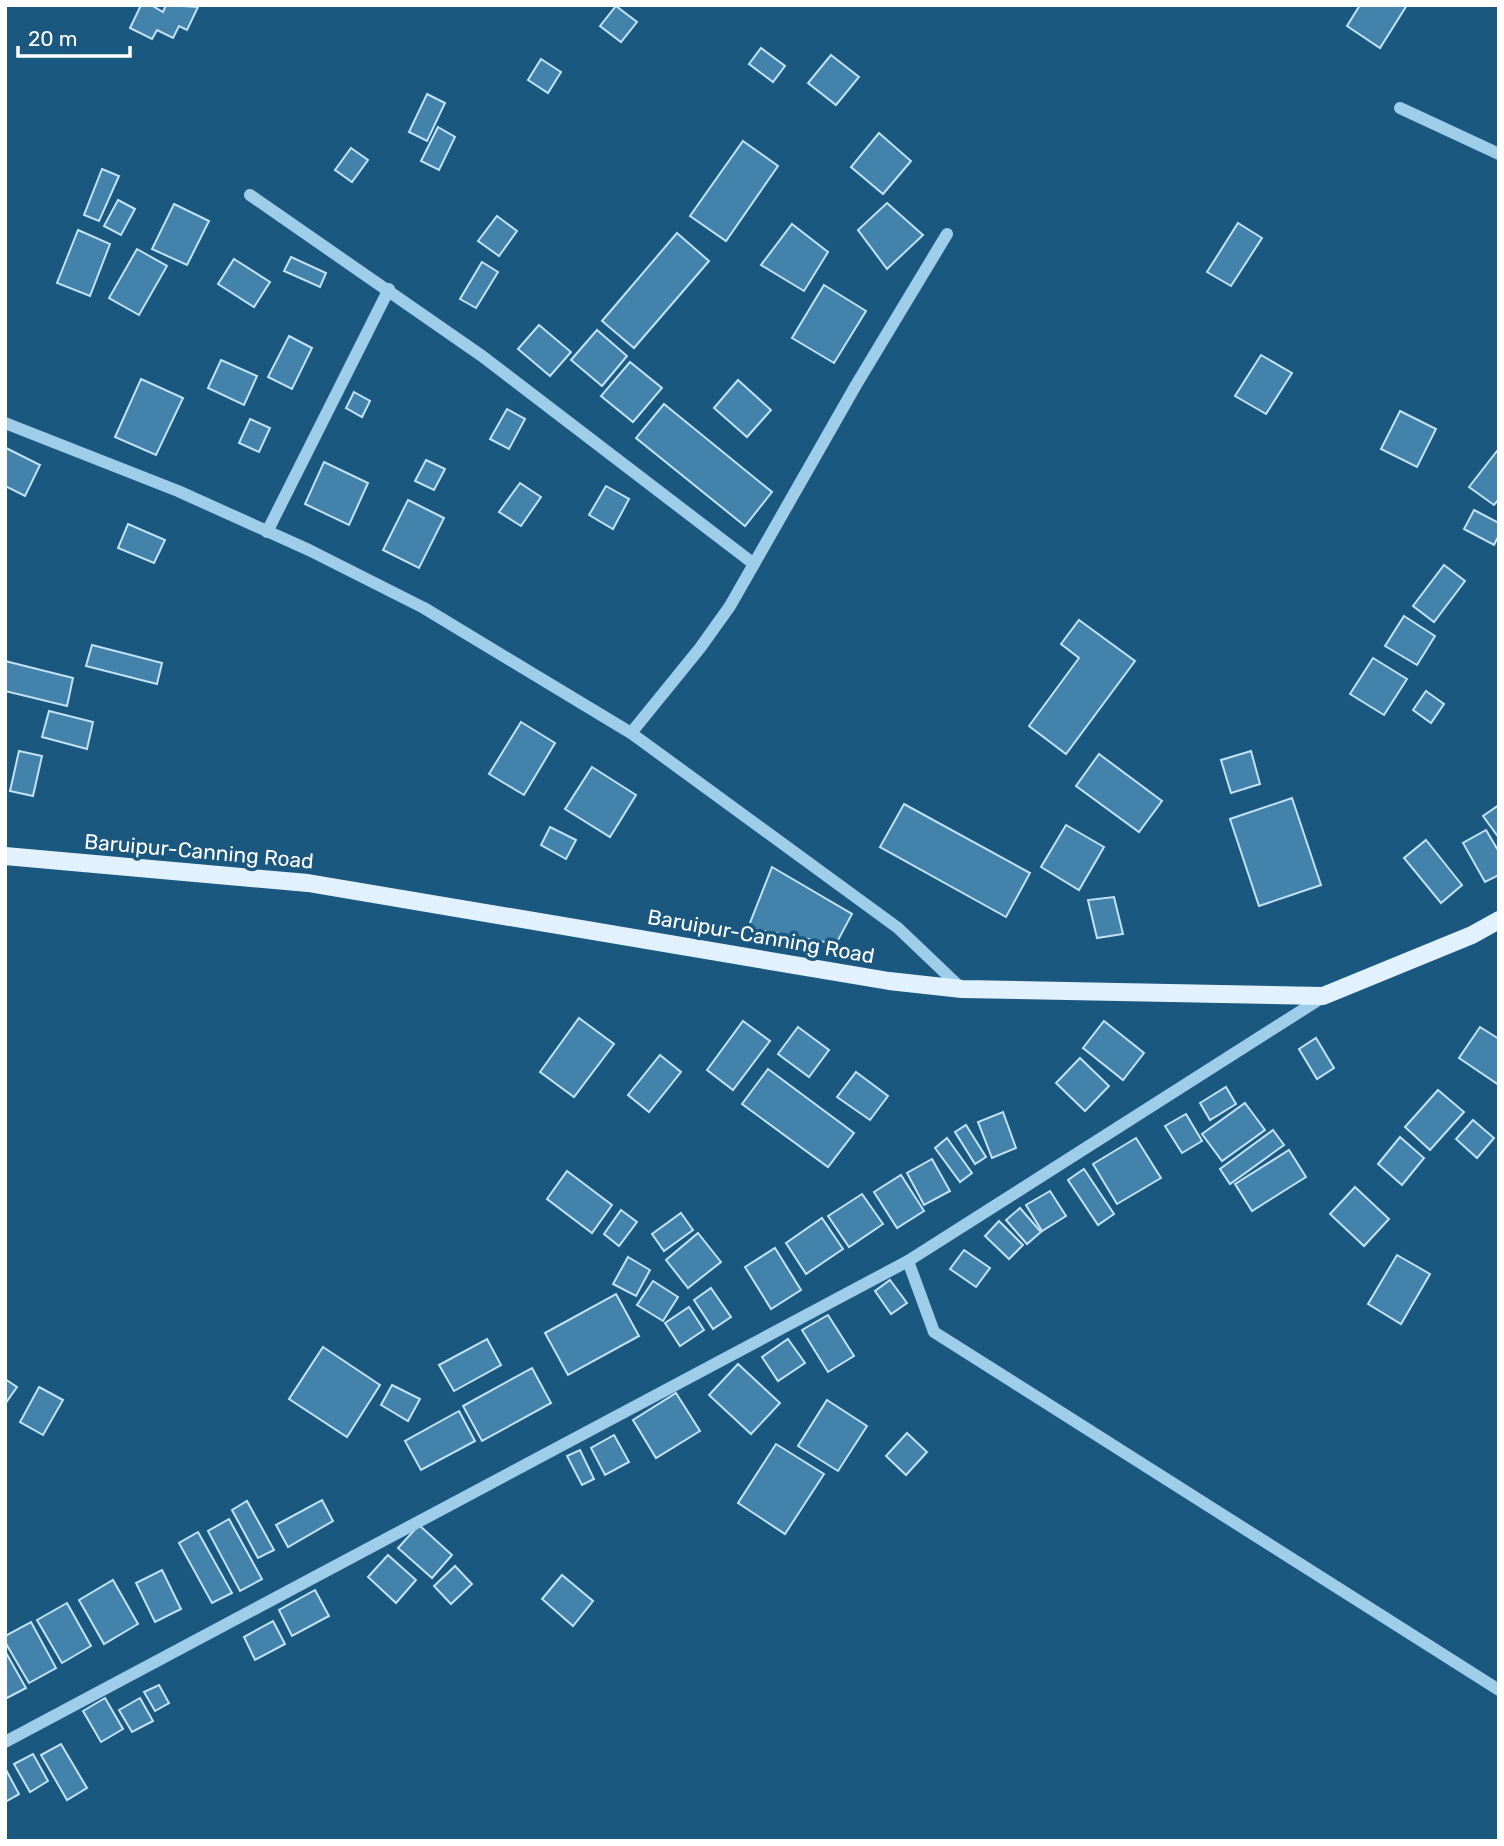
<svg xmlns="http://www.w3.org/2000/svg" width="1504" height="1846" viewBox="0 0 1504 1846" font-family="Rubik,sans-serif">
<rect width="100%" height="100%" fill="#1b5880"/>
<!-- building -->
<g fill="#4382aa" stroke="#c2e3f7" stroke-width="2">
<path d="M 141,5 L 151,5 L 163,12 L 166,5 L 198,7 L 187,30 L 179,26 L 173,38 L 157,30 L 152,39 L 130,28 Z"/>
<path d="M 1360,5 L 1407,5 L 1380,48 L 1347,26 Z"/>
<path d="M 616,6 L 637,22 L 621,42 L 600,26 Z"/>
<path d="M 761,48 L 785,66 L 773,82 L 749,64 Z"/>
<path d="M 831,55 L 859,77 L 836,105 L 808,83 Z"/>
<path d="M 541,59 L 561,72 L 548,93 L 528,80 Z"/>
<path d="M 427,94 L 445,103 L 427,141 L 409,132 Z"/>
<path d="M 438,127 L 455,137 L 439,170 L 421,161 Z"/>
<path d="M 879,133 L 911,161 L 883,194 L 851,167 Z"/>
<path d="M 743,141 L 778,166 L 726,241 L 690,216 Z"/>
<path d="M 351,148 L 368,160 L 352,182 L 335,170 Z"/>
<path d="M 102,169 L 119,176 L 99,221 L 84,215 Z"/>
<path d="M 118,200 L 135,209 L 121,235 L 104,226 Z"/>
<path d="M 887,203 L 923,235 L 887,269 L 858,230 Z"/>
<path d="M 174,204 L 209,221 L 187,265 L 152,249 Z"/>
<path d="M 497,216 L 517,231 L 499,256 L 478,241 Z"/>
<path d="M 1238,223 L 1262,238 L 1231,286 L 1207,272 Z"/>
<path d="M 792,224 L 828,252 L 804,291 L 761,265 Z"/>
<path d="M 78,230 L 110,244 L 90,296 L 57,283 Z"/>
<path d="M 677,233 L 709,261 L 634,348 L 602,321 Z"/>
<path d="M 137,249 L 167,266 L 139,315 L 109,298 Z"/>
<path d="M 291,257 L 326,273 L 320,287 L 284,271 Z"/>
<path d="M 234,259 L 270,282 L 254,307 L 218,284 Z"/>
<path d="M 482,262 L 498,272 L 476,308 L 460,299 Z"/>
<path d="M 824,285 L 866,311 L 834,363 L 792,338 Z"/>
<path d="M 539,325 L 571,352 L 550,376 L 518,349 Z"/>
<path d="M 597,330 L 627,356 L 602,386 L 571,360 Z"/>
<path d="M 289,336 L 312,348 L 292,389 L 268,377 Z"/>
<path d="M 1261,355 L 1292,373 L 1266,414 L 1235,396 Z"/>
<path d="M 221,360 L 257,376 L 244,405 L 208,388 Z"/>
<path d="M 630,362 L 662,388 L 633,422 L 601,396 Z"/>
<path d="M 141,379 L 183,398 L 156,455 L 115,437 Z"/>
<path d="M 738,380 L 771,410 L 747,437 L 714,408 Z"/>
<path d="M 354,392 L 370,401 L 362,417 L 346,408 Z"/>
<path d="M 664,404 L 772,492 L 745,526 L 636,438 Z"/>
<path d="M 507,409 L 525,419 L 509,449 L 490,439 Z"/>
<path d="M 1400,411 L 1436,429 L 1417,467 L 1381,449 Z"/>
<path d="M 250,419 L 270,428 L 259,452 L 239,443 Z"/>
<path d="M 6,448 L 40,465 L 25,496 L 5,486 Z"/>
<path d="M 1497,451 L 1499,452 L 1499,499 L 1494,505 L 1469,487 Z"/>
<path d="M 426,460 L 445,469 L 434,490 L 415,481 Z"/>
<path d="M 324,462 L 368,483 L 349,525 L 305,504 Z"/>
<path d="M 520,483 L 541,497 L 521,526 L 499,512 Z"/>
<path d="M 606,486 L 629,499 L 613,529 L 589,515 Z"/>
<path d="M 408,500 L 444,518 L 419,568 L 383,550 Z"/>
<path d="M 1474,510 L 1499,523 L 1499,535 L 1494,545 L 1464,529 Z"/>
<path d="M 128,524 L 165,540 L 154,563 L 118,548 Z"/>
<path d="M 1444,565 L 1465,581 L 1434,622 L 1413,606 Z"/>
<path d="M 1404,616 L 1435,636 L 1417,665 L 1385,646 Z"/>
<path d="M 1079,620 L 1135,661 L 1066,754 L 1029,726 L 1079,658 L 1061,644 Z"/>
<path d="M 92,645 L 162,663 L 157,684 L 86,666 Z"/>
<path d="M 1373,658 L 1407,679 L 1384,715 L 1350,694 Z"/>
<path d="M 5,661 L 73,678 L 67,706 L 5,691 Z"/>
<path d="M 1426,691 L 1444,704 L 1431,723 L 1413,710 Z"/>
<path d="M 49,711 L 93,722 L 87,749 L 42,737 Z"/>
<path d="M 521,722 L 555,743 L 524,795 L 489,774 Z"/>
<path d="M 19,751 L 42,756 L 33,796 L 10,791 Z"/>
<path d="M 1251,751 L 1260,784 L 1231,793 L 1221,760 Z"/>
<path d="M 1099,754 L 1162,801 L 1139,832 L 1076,786 Z"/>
<path d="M 592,767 L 636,795 L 610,837 L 565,809 Z"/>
<path d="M 1292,798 L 1321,885 L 1259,906 L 1230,819 Z"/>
<path d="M 904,804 L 1030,873 L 1006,917 L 880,847 Z"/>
<path d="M 1499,805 L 1499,838 L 1483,816 Z"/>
<path d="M 1066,825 L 1104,847 L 1079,890 L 1041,867 Z"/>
<path d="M 550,827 L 576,840 L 566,859 L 541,845 Z"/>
<path d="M 1486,830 L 1499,852 L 1499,875 L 1485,882 L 1463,843 Z"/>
<path d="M 1426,840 L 1462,885 L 1441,903 L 1404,858 Z"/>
<path d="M 772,867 L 852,914 L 836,944 L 748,928 Z"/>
<path d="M 1114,897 L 1123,934 L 1097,938 L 1088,900 Z"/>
<path d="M 579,1018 L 614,1044 L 574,1097 L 540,1072 Z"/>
<path d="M 743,1021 L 770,1041 L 733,1090 L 707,1070 Z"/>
<path d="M 1104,1021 L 1144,1053 L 1123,1080 L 1083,1048 Z"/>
<path d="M 798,1027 L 829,1050 L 809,1077 L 778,1054 Z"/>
<path d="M 1480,1027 L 1499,1039 L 1499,1085 L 1459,1058 Z"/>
<path d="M 1316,1038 L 1334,1068 L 1317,1079 L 1299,1049 Z"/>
<path d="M 660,1055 L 681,1072 L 649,1112 L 628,1095 Z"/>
<path d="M 1080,1058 L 1109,1086 L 1085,1111 L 1056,1083 Z"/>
<path d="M 768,1069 L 854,1133 L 828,1167 L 742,1104 Z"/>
<path d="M 856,1072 L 888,1096 L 870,1120 L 837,1097 Z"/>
<path d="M 1226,1087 L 1236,1104 L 1210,1120 L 1200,1103 Z"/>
<path d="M 1438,1090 L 1464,1112 L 1430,1150 L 1405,1127 Z"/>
<path d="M 1245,1103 L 1265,1130 L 1222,1161 L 1202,1134 Z"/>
<path d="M 1003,1112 L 1016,1148 L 992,1158 L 978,1122 Z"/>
<path d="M 1186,1114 L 1202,1141 L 1182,1153 L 1165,1126 Z"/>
<path d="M 1473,1120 L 1494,1138 L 1477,1158 L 1456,1139 Z"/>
<path d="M 966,1125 L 986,1157 L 975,1164 L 955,1132 Z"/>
<path d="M 1273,1130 L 1284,1145 L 1230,1184 L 1220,1169 Z"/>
<path d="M 1400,1137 L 1424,1158 L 1402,1185 L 1378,1164 Z"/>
<path d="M 947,1138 L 972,1173 L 960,1182 L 935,1148 Z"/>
<path d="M 1136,1138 L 1161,1178 L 1117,1204 L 1093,1164 Z"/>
<path d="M 1289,1150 L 1306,1177 L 1252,1211 L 1235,1184 Z"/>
<path d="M 932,1159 L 950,1191 L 924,1205 L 907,1173 Z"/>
<path d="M 1084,1169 L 1114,1214 L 1098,1225 L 1068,1180 Z"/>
<path d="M 567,1171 L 612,1205 L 592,1233 L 547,1199 Z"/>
<path d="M 901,1175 L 924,1211 L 897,1228 L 874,1192 Z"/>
<path d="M 1355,1187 L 1389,1219 L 1364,1246 L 1330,1214 Z"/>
<path d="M 1050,1191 L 1066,1216 L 1042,1231 L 1026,1205 Z"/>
<path d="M 862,1194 L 883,1224 L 849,1247 L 828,1216 Z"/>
<path d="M 1020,1208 L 1041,1232 L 1027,1244 L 1006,1220 Z"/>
<path d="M 621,1210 L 637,1222 L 619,1246 L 604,1234 Z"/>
<path d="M 681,1213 L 693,1230 L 664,1251 L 652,1234 Z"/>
<path d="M 822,1218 L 843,1249 L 806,1274 L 786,1243 Z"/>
<path d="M 999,1221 L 1023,1245 L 1009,1259 L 985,1236 Z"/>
<path d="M 698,1233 L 721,1262 L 688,1288 L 666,1260 Z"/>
<path d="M 775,1248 L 801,1290 L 771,1309 L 745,1267 Z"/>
<path d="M 964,1250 L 990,1268 L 976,1287 L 950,1269 Z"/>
<path d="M 1397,1255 L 1430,1274 L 1401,1324 L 1368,1304 Z"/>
<path d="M 628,1257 L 650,1270 L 636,1296 L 613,1284 Z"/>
<path d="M 890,1280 L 907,1303 L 891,1314 L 875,1291 Z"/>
<path d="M 653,1281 L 678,1297 L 663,1321 L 637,1305 Z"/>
<path d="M 711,1288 L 731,1317 L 713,1329 L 694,1300 Z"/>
<path d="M 616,1294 L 639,1336 L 568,1375 L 545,1333 Z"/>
<path d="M 689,1307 L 704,1330 L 680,1346 L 665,1323 Z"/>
<path d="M 828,1315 L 854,1356 L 828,1372 L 802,1330 Z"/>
<path d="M 487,1339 L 501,1365 L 454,1391 L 439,1365 Z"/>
<path d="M 788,1339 L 805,1363 L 778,1381 L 762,1357 Z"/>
<path d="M 323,1347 L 380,1385 L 347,1437 L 289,1399 Z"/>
<path d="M 738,1364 L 780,1403 L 751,1434 L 709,1395 Z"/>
<path d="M 532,1368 L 551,1403 L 482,1441 L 463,1406 Z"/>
<path d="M 5,1379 L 17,1387 L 5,1404 Z"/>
<path d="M 392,1385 L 420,1399 L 408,1421 L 381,1405 Z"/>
<path d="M 39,1387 L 63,1400 L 43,1435 L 20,1422 Z"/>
<path d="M 676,1393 L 700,1431 L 656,1458 L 633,1420 Z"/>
<path d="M 827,1400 L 867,1426 L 838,1471 L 798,1446 Z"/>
<path d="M 459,1411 L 475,1441 L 421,1470 L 405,1441 Z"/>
<path d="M 907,1433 L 927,1452 L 906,1475 L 886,1456 Z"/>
<path d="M 614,1435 L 629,1462 L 605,1475 L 591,1448 Z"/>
<path d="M 776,1444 L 824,1474 L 785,1534 L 738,1503 Z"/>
<path d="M 580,1450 L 594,1479 L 582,1485 L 567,1456 Z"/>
<path d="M 322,1500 L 333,1521 L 288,1547 L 276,1525 Z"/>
<path d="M 247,1501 L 274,1550 L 258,1558 L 232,1510 Z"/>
<path d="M 229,1519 L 262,1579 L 240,1591 L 208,1531 Z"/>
<path d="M 419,1525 L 452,1555 L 432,1578 L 398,1548 Z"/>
<path d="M 198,1532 L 232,1593 L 212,1603 L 179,1543 Z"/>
<path d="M 388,1555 L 416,1580 L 396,1603 L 368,1577 Z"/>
<path d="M 455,1566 L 472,1584 L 451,1604 L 434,1586 Z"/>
<path d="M 162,1570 L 181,1609 L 155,1622 L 136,1583 Z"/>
<path d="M 562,1575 L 593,1601 L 573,1626 L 542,1599 Z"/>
<path d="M 113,1580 L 138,1624 L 104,1644 L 79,1600 Z"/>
<path d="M 315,1590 L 329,1616 L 292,1636 L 279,1610 Z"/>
<path d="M 67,1603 L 91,1646 L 62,1663 L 37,1620 Z"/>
<path d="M 273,1621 L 285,1644 L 255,1660 L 244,1637 Z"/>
<path d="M 31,1622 L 56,1668 L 29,1683 L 5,1642 L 5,1636 Z"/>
<path d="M 5,1651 L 26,1688 L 5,1699 Z"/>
<path d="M 159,1685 L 169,1703 L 155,1711 L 144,1692 Z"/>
<path d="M 105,1698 L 123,1729 L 101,1742 L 83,1711 Z"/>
<path d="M 140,1698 L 153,1721 L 132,1732 L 119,1710 Z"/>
<path d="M 61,1744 L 87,1788 L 67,1800 L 41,1755 Z"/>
<path d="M 33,1754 L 48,1781 L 30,1792 L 14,1764 Z"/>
<path d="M 5,1768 L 19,1794 L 5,1802 Z"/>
</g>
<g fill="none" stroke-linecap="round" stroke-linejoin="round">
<!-- minor -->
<g stroke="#9ecdea" stroke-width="12">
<path d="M 1400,108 L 1499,154"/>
<path d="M 250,195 L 482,356 L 754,564"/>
<path d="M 5,423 L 178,491 L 309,550 L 424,608 L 631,733 L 898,928 L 962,989"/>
<path d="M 267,532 L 389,289"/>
<path d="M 631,733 L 700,648 L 730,606 L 856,385 L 947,234"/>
<path d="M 908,1261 L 934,1332 L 1499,1690"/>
<path d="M 5,1742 L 908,1261 L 1323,997"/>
</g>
<!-- major -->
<path stroke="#e1f1fe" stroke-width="18" d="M 5,856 L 308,883 L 889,981 L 962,989 L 1323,996 L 1472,935 L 1499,920"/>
</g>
<g text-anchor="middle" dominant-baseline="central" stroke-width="7" stroke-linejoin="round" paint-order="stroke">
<!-- street labels -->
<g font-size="21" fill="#fff" stroke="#1b5880">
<text transform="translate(199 851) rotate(5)">Baruipur-Canning Road</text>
<text transform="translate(761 936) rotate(10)">Baruipur-Canning Road</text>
</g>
</g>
<!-- border -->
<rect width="1504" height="1846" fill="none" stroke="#ffffff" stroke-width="14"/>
<!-- scale -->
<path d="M18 46v10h112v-10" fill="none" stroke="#ffffff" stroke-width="3.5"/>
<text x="28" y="46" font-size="21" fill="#ffffff" stroke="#1b5880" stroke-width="5" paint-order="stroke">20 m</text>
</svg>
